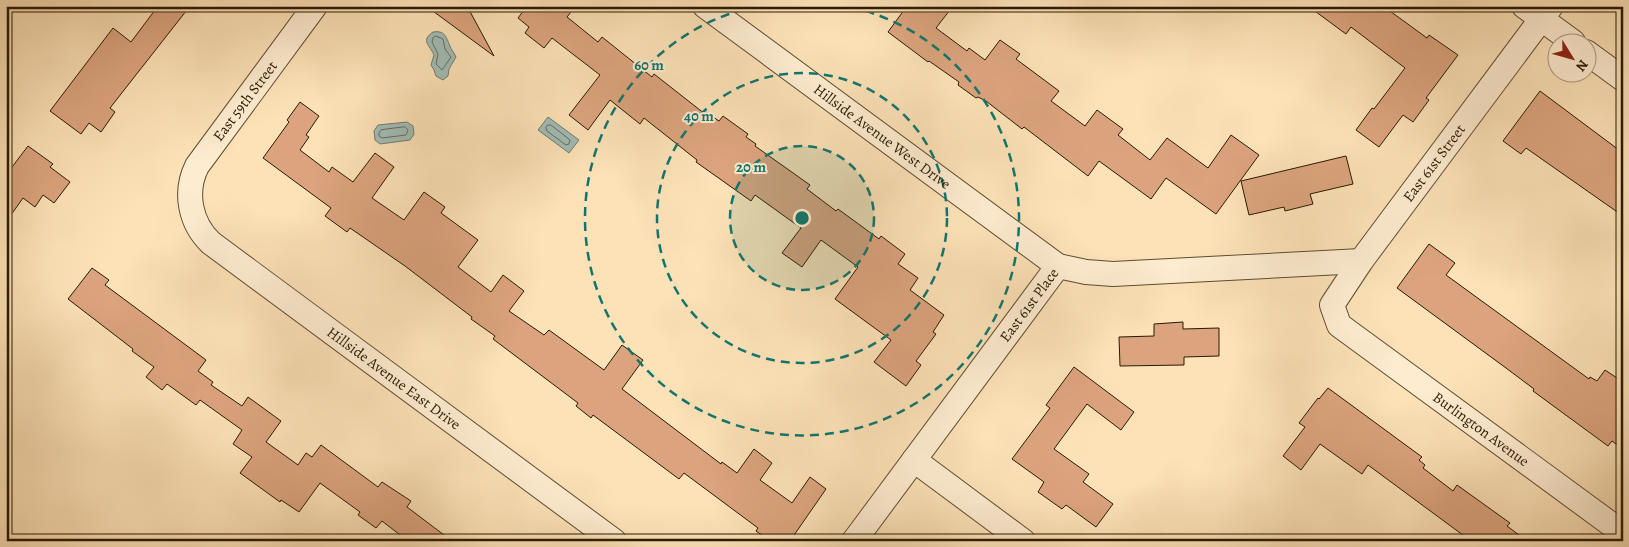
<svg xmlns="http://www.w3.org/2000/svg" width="1629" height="547" viewBox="0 0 1629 547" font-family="Alegreya,serif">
<rect width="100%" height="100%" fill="#fde2b7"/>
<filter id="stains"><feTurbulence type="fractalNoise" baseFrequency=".004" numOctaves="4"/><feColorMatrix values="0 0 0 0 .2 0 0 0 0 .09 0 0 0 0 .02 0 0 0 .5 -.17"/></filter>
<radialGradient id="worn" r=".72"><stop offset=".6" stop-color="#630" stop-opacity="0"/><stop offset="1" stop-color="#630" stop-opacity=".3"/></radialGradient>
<!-- water -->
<g fill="#a1bcb5" stroke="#717b6e">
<path d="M 433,32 C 445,30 446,37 450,46 C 451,50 454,52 456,57 L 449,69 L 448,76 L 443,80 L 436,76 L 434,70 L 431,65 L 434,55 C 430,45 420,41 433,32 Z"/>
<path d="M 548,117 L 579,140 L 569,153 L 538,130 Z"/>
<path d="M 407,122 L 413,126 L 414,134 L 410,140 L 380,144 L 375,140 L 374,131 L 378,125 Z"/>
</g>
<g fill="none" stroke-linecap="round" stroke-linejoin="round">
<!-- shore -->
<g stroke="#656b5c" stroke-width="1">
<path d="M 436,36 L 443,39 L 445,49 L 451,57 L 442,70 L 436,64 L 438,54 L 432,42 L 433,38 Z"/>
<path d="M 548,125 L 551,125 L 570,140 L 569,144 L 566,145 L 547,131 L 546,128 Z"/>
<path d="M 405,127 L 408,130 L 406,135 L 382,138 L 379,136 L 379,133 L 381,130 Z"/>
</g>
</g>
<!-- building -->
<g fill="#dca47e" stroke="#291a03">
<path d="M 158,6 L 190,6 L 110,108 L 115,112 L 101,132 L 89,123 L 81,134 L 50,111 L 113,28 L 131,42 Z"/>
<path d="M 426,6 L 467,6 L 494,56 Z"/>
<path d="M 527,6 L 576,6 L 567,17 L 598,42 L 602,37 L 652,77 L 654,74 L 705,114 L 706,112 L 719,121 L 723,116 L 748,134 L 746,137 L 756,144 L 755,146 L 810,185 L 807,189 L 836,211 L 838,209 L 879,239 L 881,236 L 905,254 L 898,264 L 918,278 L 910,290 L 944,315 L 933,332 L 936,334 L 916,361 L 921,365 L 906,386 L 874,362 L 891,340 L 835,299 L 858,267 L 821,240 L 802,267 L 782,253 L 801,228 L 755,195 L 751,201 L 696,162 L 697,160 L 644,118 L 640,124 L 610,100 L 588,130 L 569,115 L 600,75 L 552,38 L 544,48 L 525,33 L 529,27 L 518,18 Z"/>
<path d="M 907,6 L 953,6 L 936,28 L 967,51 L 969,48 L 985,60 L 1000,40 L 1020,54 L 1016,59 L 1059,91 L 1051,101 L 1085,126 L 1097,110 L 1123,129 L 1118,135 L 1150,160 L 1167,138 L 1208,168 L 1231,135 L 1259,155 L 1216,214 L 1166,178 L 1151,199 L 1099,161 L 1088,176 L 1024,127 L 1022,129 L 986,101 L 978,97 L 976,98 L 958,85 L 959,82 L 929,61 L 928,62 L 888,32 Z"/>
<path d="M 1308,6 L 1383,6 L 1427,38 L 1429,35 L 1458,55 L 1426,98 L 1429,100 L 1413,122 L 1403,115 L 1379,147 L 1356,130 L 1372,108 L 1374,109 L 1405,68 L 1351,27 L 1346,34 Z"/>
<path d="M 1540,91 L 1623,153 L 1623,216 L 1526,148 L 1521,154 L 1503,141 Z"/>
<path d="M 300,102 L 319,116 L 306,135 L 309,137 L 300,150 L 329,172 L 332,167 L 353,182 L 375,153 L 394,167 L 372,198 L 404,220 L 424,192 L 445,207 L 441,213 L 478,240 L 458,267 L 491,292 L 503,275 L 524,291 L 509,311 L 544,335 L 549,330 L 604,370 L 622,345 L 643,360 L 622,389 L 721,464 L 722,462 L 737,473 L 754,449 L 772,463 L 760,480 L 792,503 L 810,477 L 826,489 L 790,541 L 770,541 L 756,531 L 758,528 L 684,473 L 679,479 L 593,415 L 591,418 L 576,406 L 578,403 L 493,339 L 495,336 L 471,319 L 472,317 L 405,266 L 350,228 L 347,232 L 325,216 L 331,208 L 263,158 L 289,122 L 287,120 Z"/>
<path d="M 28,146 L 53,164 L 50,167 L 70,182 L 54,203 L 43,195 L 35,207 L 23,198 L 6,222 L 6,175 Z"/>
<path d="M 1346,156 L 1353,184 L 1310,194 L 1313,204 L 1285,211 L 1284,207 L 1249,215 L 1241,181 Z"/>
<path d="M 1429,244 L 1455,263 L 1446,275 L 1589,379 L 1590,377 L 1597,381 L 1605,370 L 1623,382 L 1623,449 L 1612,441 L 1608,446 L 1533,391 L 1534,389 L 1506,368 L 1397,288 Z"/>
<path d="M 92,268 L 109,280 L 105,285 L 206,360 L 198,371 L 213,382 L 211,385 L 242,406 L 248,397 L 281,421 L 266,442 L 298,465 L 306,453 L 312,457 L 321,445 L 378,487 L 382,482 L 411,501 L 407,507 L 452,541 L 408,541 L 382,521 L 376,528 L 358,515 L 360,512 L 320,483 L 299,512 L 281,500 L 280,502 L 240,473 L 252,457 L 233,444 L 242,430 L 200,400 L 196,405 L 167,384 L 162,390 L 146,377 L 154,367 L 132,351 L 133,349 L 68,299 Z"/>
<path d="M 1183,322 L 1183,329 L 1219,328 L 1219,356 L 1184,357 L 1184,365 L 1120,366 L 1119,337 L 1154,336 L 1154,324 Z"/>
<path d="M 1074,367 L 1134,412 L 1121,430 L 1087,404 L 1054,449 L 1089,474 L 1083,482 L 1113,504 L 1096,527 L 1066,505 L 1062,509 L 1038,492 L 1044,482 L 1012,459 L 1050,408 L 1046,405 Z"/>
<path d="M 1328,388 L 1422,457 L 1419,460 L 1425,465 L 1423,468 L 1453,491 L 1457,485 L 1510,523 L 1507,526 L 1527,541 L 1471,541 L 1368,465 L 1362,474 L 1320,444 L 1301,470 L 1283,456 L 1305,427 L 1299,423 L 1318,398 L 1319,399 Z"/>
</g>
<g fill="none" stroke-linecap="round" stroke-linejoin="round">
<defs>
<g id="street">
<path id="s1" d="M 315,6 L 197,166 C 184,192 190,223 211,243 L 614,541"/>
<path id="s2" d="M 705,6 L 1058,266"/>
<path d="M 1524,6 L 1573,42"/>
<path id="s3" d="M 1551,6 L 1361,261 L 1332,305 L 1339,325 L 1623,533"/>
<path d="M 1586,52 L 1623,79"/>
<path d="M 914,460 L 1023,541"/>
<path id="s4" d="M 854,541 L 1058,266 L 1086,272 L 1113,274 L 1361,261"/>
</g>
</defs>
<!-- street casing -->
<use href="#street" stroke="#5e4c30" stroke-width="26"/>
<!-- street -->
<use href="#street" stroke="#feecd0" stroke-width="24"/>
</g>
<!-- distance rings -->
<circle cx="802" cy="218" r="72" fill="#0f766e" fill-opacity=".12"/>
<g fill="none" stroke="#0f766e" stroke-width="2.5" stroke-dasharray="9 6">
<circle cx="802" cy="218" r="72"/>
<circle cx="802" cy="218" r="145"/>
<path d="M851 7A217 217 0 1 1 753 7"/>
</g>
<g text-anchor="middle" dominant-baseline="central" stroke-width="4" stroke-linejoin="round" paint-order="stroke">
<!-- street labels -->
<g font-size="15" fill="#291a03" stroke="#feecd0">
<text transform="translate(245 101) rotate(-53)">East 59th Street</text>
<text stroke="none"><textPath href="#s2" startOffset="220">Hillside Avenue West Drive</textPath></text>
<text transform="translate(1434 163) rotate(-53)">East 61st Street</text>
<text stroke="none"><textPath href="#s4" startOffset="294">East 61st Place</textPath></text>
<text stroke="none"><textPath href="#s1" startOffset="510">Hillside Avenue East Drive</textPath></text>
<text stroke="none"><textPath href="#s3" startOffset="568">Burlington Avenue</textPath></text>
</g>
</g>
<circle cx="802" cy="218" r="8" fill="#0f766e" stroke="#feecd0" stroke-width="2.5"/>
<g font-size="15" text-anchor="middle" font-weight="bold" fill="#0f766e" stroke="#feecd0" stroke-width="4" stroke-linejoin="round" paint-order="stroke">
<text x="649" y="70">60 m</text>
<text x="699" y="121">40 m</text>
<text x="751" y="172">20 m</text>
</g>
<!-- margin -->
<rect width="1629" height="547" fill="none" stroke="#fde2b7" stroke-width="25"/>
<rect x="8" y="8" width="1614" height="532" fill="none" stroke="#291a03" stroke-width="2.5"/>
<rect x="12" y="12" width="1604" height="522" fill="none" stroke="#291a03"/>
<!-- north arrow -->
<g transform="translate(1572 58) rotate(127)"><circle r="24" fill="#feecd0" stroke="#a9987e"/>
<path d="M0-4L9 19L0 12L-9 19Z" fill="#8f2418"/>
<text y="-8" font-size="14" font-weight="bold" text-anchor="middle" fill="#291a03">N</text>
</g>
<rect width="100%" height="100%" filter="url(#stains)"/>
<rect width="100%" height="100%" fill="url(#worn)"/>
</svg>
